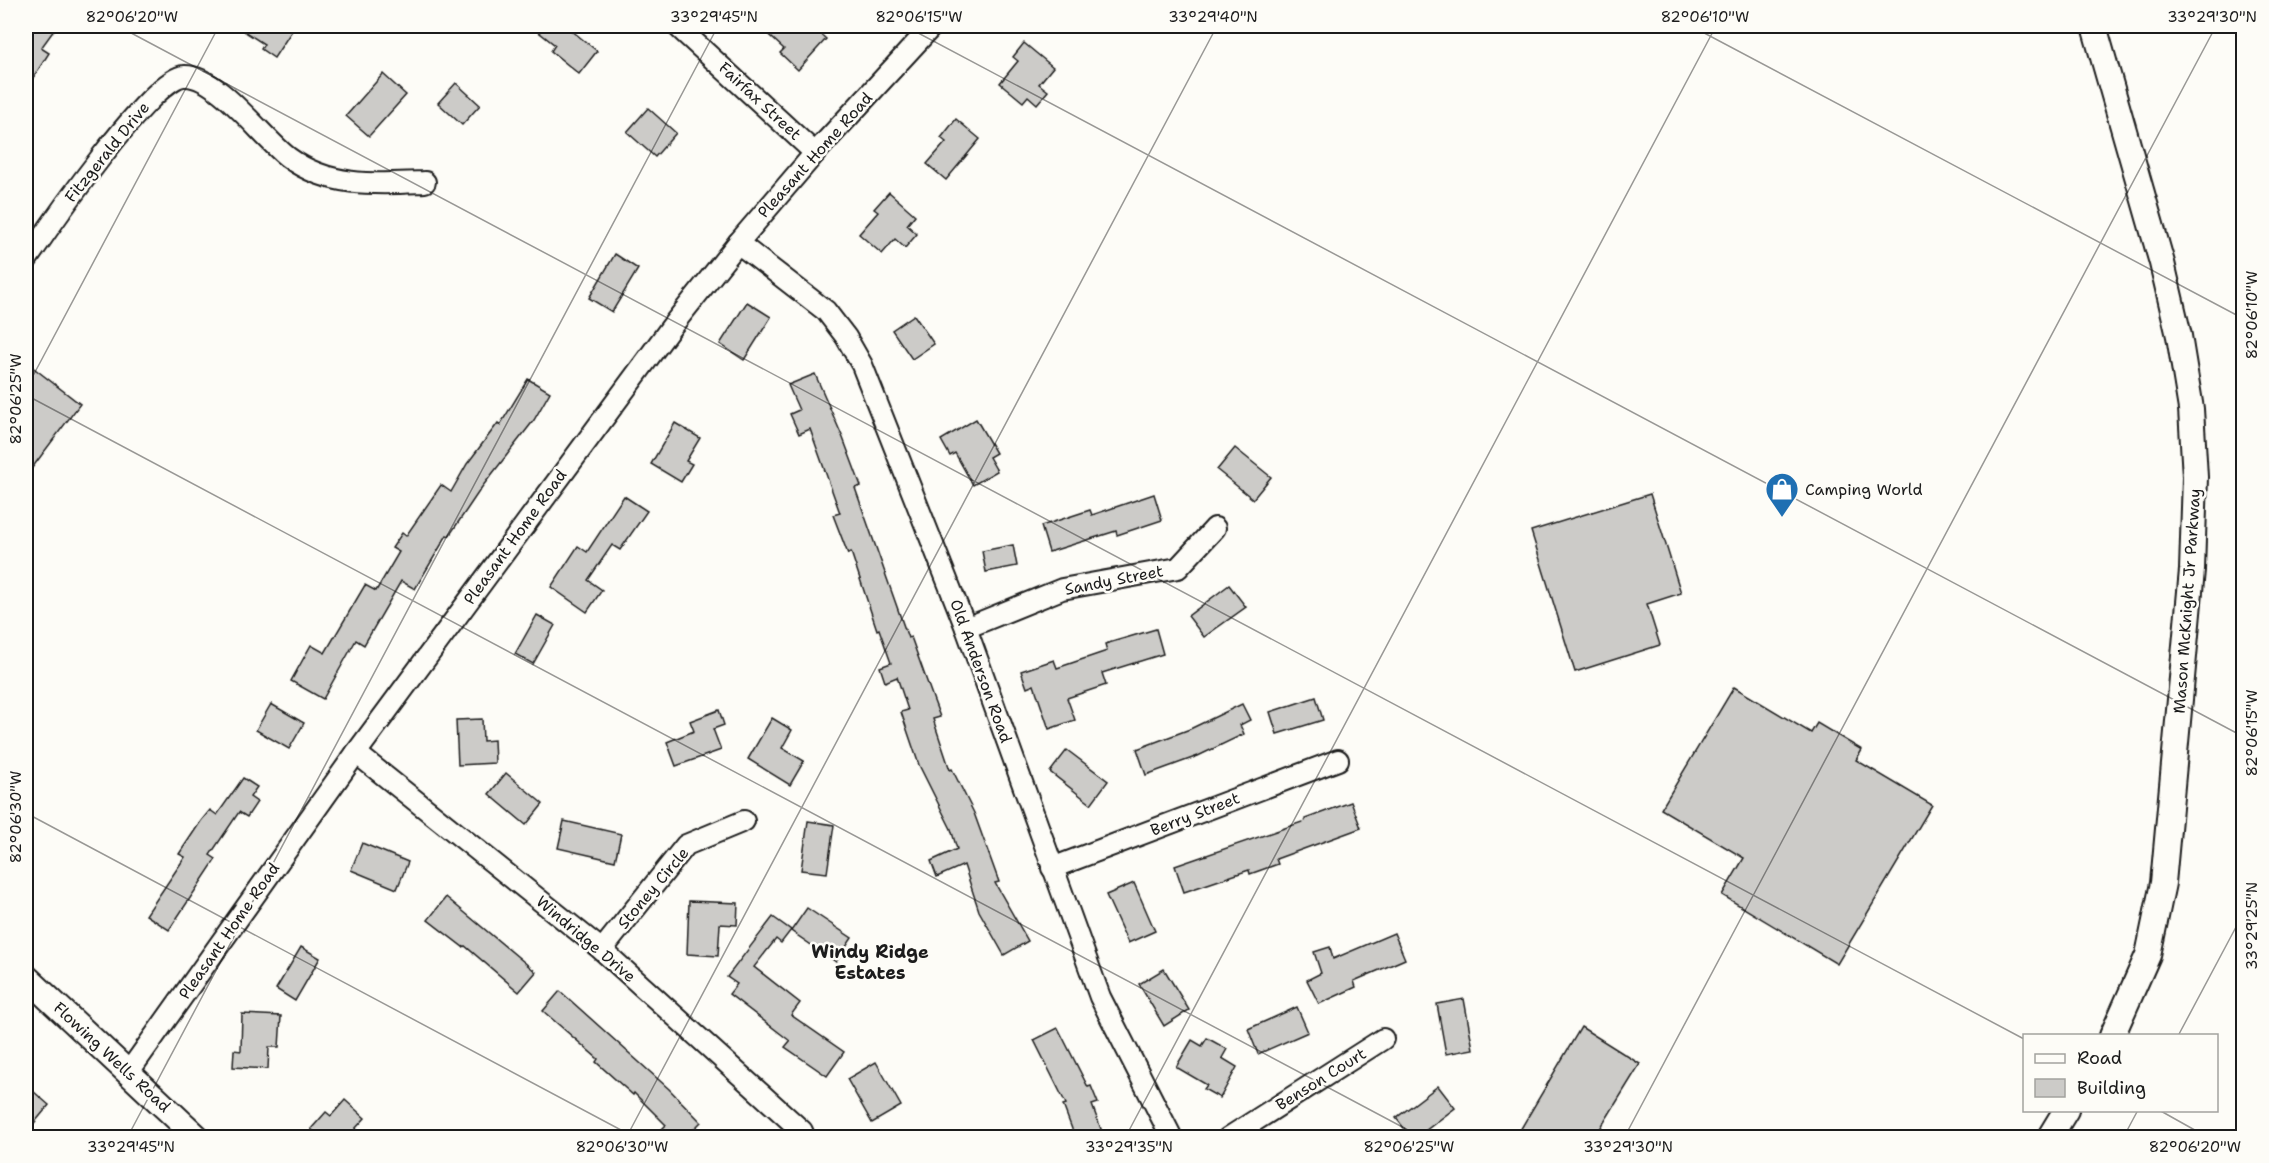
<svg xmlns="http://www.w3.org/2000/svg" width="2269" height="1163" viewBox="0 0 2269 1163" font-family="'Shantell Sans',sans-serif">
<rect width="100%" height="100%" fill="#fdfcf7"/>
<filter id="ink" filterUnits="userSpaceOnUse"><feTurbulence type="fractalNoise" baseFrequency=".0167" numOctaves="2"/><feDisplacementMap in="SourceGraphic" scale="12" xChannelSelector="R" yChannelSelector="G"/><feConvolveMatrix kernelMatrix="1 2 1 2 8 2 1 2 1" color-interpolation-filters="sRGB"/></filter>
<g filter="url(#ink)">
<!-- building -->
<g fill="#cccbc8" stroke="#1c1c1c" stroke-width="1.5">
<path d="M 26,26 L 57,26 L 41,48 L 49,53 L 26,89 Z"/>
<path d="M 236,26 L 295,26 L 274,58 L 261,49 L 264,44 Z"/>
<path d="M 531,26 L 566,26 L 597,51 L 579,74 L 551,51 L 555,45 Z"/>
<path d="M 759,26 L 812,26 L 826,39 L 798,70 L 780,53 L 784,49 Z"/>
<path d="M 1024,43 L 1053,67 L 1039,84 L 1048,91 L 1037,104 L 1028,96 L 1023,102 L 1000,83 L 1018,61 L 1013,57 Z"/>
<path d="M 383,74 L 406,95 L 369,136 L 346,116 Z"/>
<path d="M 456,83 L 480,105 L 462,125 L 438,103 Z"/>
<path d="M 648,108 L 676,133 L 655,157 L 627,132 Z"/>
<path d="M 956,119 L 980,139 L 946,180 L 927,164 L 946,142 L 941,138 Z"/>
<path d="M 889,192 L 915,215 L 907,225 L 917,234 L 905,248 L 895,239 L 882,254 L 859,234 L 878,212 L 874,209 Z"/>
<path d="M 615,254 L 638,269 L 612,312 L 589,298 Z"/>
<path d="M 747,302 L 771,317 L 744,360 L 720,344 Z"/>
<path d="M 914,315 L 934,344 L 912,359 L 892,330 Z"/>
<path d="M 26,362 L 80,404 L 26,476 Z"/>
<path d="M 815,374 L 843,438 L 861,486 L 855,488 L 908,638 L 911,637 L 934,701 L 940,717 L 933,719 L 950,770 L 952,769 L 974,813 L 999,882 L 995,883 L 1028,941 L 1004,955 L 979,911 L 964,865 L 937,877 L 931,861 L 957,849 L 951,829 L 919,765 L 901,712 L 908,710 L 897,677 L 885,682 L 880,667 L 891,663 L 879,629 L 877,630 L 851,552 L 848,554 L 833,515 L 840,513 L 810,429 L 799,434 L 790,414 L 799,410 L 788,385 Z"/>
<path d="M 528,379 L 550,392 L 534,420 L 482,487 L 449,536 L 447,535 L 415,589 L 401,581 L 364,645 L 356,640 L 323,699 L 291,681 L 311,645 L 325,653 L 365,585 L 376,591 L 399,552 L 392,548 L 402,533 L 406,536 L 441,485 L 451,492 L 467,464 L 498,423 L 500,425 Z"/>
<path d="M 976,419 L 996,453 L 989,457 L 997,471 L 973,485 L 955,453 L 950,456 L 941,440 Z"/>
<path d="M 675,423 L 700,438 L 686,461 L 692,464 L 681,482 L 651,464 Z"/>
<path d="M 1235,448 L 1271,477 L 1253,499 L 1217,470 Z"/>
<path d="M 1154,494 L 1162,520 L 1117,535 L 1116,531 L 1049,552 L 1041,526 L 1090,510 L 1092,515 Z"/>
<path d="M 1650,494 L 1681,593 L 1647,604 L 1660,645 L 1575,672 L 1531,531 Z"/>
<path d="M 624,496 L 647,511 L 620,550 L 612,545 L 588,580 L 602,590 L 587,612 L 551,587 L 578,546 L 587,552 Z"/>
<path d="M 1013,545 L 1017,566 L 986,572 L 982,551 Z"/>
<path d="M 1229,585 L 1246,607 L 1204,637 L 1188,616 Z"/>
<path d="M 537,615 L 555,625 L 533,664 L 515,654 Z"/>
<path d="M 1156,629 L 1163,654 L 1102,673 L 1106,685 L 1067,698 L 1075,720 L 1049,729 L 1034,685 L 1027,688 L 1021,671 L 1054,660 L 1057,668 L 1107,651 L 1105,644 Z"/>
<path d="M 1734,687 L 1811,733 L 1817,723 L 1862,750 L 1856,760 L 1932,805 L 1837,964 L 1722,895 L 1744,858 L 1661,809 Z"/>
<path d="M 1316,697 L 1323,720 L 1277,734 L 1270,712 Z"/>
<path d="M 271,704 L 304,723 L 289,749 L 256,730 Z"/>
<path d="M 1242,704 L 1250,720 L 1240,725 L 1244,734 L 1198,756 L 1146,775 L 1137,749 L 1190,729 Z"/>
<path d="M 719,710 L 724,725 L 713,729 L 721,750 L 676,766 L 667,742 L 694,731 L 690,721 Z"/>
<path d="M 772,718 L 792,730 L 782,748 L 804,761 L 790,785 L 748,759 Z"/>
<path d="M 482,719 L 483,741 L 494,740 L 495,763 L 458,765 L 456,720 Z"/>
<path d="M 1067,750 L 1108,781 L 1091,804 L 1050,772 Z"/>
<path d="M 506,773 L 543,804 L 526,825 L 489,794 Z"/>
<path d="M 243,778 L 257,787 L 250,797 L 257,802 L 247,817 L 239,812 L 210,855 L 216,859 L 169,930 L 146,915 L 185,857 L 179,854 L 201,821 L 210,810 L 217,815 Z"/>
<path d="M 1351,802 L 1361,828 L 1276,859 L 1278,864 L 1250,874 L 1249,870 L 1184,892 L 1175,866 L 1305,821 L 1305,819 Z"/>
<path d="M 564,821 L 621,834 L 615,861 L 558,848 Z"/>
<path d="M 808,821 L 834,825 L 827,873 L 801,870 Z"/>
<path d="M 362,843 L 408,862 L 397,889 L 351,870 Z"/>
<path d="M 1134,883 L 1155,931 L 1128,943 L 1106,895 Z"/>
<path d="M 446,897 L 536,972 L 519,992 L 465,946 L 463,947 L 428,920 Z"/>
<path d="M 689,901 L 738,903 L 737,925 L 720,924 L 718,956 L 687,954 Z"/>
<path d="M 807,908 L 852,938 L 836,962 L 791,931 Z"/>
<path d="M 773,917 L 791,930 L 781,943 L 776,939 L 754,967 L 800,1003 L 791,1015 L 844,1052 L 827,1076 L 785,1047 L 790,1041 L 729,994 L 737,984 L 727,977 Z"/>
<path d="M 1394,933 L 1405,959 L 1354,981 L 1356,987 L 1319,1004 L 1307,980 L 1321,973 L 1314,952 L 1330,947 L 1333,959 Z"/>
<path d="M 301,947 L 320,958 L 295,1001 L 276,989 Z"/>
<path d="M 1164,969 L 1189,1010 L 1164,1026 L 1139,984 Z"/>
<path d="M 560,991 L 669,1089 L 701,1122 L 686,1137 L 654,1137 L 666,1125 L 634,1093 L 633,1095 L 596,1062 L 598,1059 L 543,1011 Z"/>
<path d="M 1464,999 L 1473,1049 L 1446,1054 L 1437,1004 Z"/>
<path d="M 1297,1007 L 1308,1032 L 1258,1054 L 1248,1029 Z"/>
<path d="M 242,1014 L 281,1016 L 279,1047 L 269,1047 L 268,1069 L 233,1067 L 234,1050 L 241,1051 Z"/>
<path d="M 1581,1027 L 1640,1064 L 1595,1137 L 1516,1137 Z"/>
<path d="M 1058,1028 L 1088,1087 L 1091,1086 L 1098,1103 L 1092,1105 L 1104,1137 L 1075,1137 L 1063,1105 L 1066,1104 L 1034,1040 Z"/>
<path d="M 1207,1038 L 1227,1049 L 1222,1058 L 1237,1067 L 1220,1098 L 1204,1089 L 1207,1085 L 1176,1067 L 1192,1040 L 1202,1046 Z"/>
<path d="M 876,1062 L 901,1106 L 872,1123 L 847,1079 Z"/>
<path d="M 26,1085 L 49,1105 L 26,1133 Z"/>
<path d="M 1438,1086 L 1455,1108 L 1417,1137 L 1411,1137 L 1396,1118 Z"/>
<path d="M 345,1100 L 365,1118 L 355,1129 L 365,1137 L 321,1137 L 311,1129 L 326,1112 L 331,1116 Z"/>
</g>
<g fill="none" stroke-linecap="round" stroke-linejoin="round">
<defs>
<g id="minor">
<path d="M 677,26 L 815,153"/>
<path d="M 738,243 L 826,311 L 846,337 L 862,365 L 966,628 L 1100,997 L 1172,1138"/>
<path d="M 26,261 C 47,230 152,77 184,76 C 217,74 263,139 289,158 C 330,188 378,184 425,182"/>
<path d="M 966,628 L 1062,589 L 1178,568 L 1215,528"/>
<path d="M 356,753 L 602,950 L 802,1131 L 805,1138"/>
<path d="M 1052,868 L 1338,760"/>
<path d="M 602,950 L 686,845 L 744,821"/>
<path d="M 128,1073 L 356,753 L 672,326 L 738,243 L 815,153 L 932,26"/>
<path d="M 1228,1138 L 1383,1039"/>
</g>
<g id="major">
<path d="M 2094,26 L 2162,263 L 2179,336 L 2191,409 L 2195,477 L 2192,570 L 2163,883 L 2148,955 L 2112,1036"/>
<path d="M 26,977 L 198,1138"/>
<path d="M 2049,1138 L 2066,1110"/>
</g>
</defs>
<!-- minor casing -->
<use href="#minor" stroke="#1c1c1c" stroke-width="24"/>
<!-- major casing -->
<use href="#major" stroke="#1c1c1c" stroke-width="28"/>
<!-- minor -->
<use href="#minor" stroke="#fdfcf7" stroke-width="20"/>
<!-- major -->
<use href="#major" stroke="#fdfcf7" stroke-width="24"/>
</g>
</g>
<!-- ticks -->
<path fill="none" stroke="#1c1c1c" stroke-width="1.5" stroke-opacity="0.45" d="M 118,26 L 2024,1039M 905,26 L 2244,737M 1691,26 L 2244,319M 26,389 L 219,26M 26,395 L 1423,1138M 26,813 L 636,1138M 2178,1036 L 2244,912M 2159,1110 L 2209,1138M 127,1138 L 718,26M 626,1138 L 1217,26M 1125,1138 L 1716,26M 1624,1138 L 2216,26M 2123,1138 L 2138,1110"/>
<!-- icons -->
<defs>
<symbol id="shop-pin" viewBox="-11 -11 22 30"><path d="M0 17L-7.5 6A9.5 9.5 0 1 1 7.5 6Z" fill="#1f6fb2" stroke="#fdfcf7"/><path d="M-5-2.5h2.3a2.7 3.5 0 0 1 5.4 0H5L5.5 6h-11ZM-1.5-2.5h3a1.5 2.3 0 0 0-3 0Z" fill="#fff"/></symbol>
</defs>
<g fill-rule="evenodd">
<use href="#shop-pin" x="1763" y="470" width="38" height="52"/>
</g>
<g text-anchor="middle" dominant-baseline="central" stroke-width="5" stroke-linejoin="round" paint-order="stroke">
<!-- street labels -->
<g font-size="16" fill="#1c1c1c" stroke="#fdfcf7">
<text transform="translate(760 101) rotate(43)">Fairfax Street</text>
<text transform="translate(107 152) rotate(-51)">Fitzgerald Drive</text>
<text transform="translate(815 155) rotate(-48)">Pleasant Home Road</text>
<text transform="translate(515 537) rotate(-54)">Pleasant Home Road</text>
<text transform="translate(1114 580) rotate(-11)">Sandy Street</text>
<text transform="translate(2187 601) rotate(-86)">Mason McKnight Jr Parkway</text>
<text transform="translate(981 671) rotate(70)">Old Anderson Road</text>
<text transform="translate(1195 814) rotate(-21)">Berry Street</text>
<text transform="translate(653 888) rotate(-50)">Stoney Circle</text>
<text transform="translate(229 931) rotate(-55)">Pleasant Home Road</text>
<text transform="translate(586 939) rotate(40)">Windridge Drive</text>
<text transform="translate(112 1057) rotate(43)">Flowing Wells Road</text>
<text transform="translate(1321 1079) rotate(-32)">Benson Court</text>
</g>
<!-- poi labels -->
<g font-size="16" fill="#1c1c1c" stroke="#fdfcf7" text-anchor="start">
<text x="1805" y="489">Camping World</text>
</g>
<!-- neighbourhood labels -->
<g font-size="18" font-weight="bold" fill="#1c1c1c" stroke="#fdfcf7">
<text x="870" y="952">Windy Ridge<tspan x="870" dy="21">Estates</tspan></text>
</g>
</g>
<!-- margin -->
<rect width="2269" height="1163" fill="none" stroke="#fdfcf7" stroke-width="66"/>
<!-- legend -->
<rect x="2023" y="1034" width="195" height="78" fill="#fdfcf7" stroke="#a3a29f" stroke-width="1.5"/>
<rect x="2035" y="1054" width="30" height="9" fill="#fdfcf7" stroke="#a3a29f" stroke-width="1.5"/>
<text x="2077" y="1064" font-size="18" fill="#1c1c1c">Road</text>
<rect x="2035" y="1079" width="30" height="18" fill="#cccbc8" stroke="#a3a29f" stroke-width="1.5"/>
<text x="2077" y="1094" font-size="18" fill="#1c1c1c">Building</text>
<rect x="33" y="33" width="2203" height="1097" fill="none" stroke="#1c1c1c" stroke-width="2"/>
<g font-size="15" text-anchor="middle" fill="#1c1c1c">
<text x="132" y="22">82°06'20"W</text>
<text x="714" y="22">33°29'45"N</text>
<text x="919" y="22">82°06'15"W</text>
<text x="1213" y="22">33°29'40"N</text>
<text x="1705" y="22">82°06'10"W</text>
<text x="2212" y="22">33°29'30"N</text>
<text transform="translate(2252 315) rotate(-90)" y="5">82°06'10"W</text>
<text transform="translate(16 399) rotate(-90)" y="5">82°06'25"W</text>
<text transform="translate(2252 733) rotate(-90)" y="5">82°06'15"W</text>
<text transform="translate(16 817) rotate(-90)" y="5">82°06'30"W</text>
<text transform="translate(2252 926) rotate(-90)" y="5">33°29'25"N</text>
<text x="131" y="1152">33°29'45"N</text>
<text x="622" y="1152">82°06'30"W</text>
<text x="1129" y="1152">33°29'35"N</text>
<text x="1409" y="1152">82°06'25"W</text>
<text x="1628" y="1152">33°29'30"N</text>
<text x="2195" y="1152">82°06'20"W</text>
</g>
</svg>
